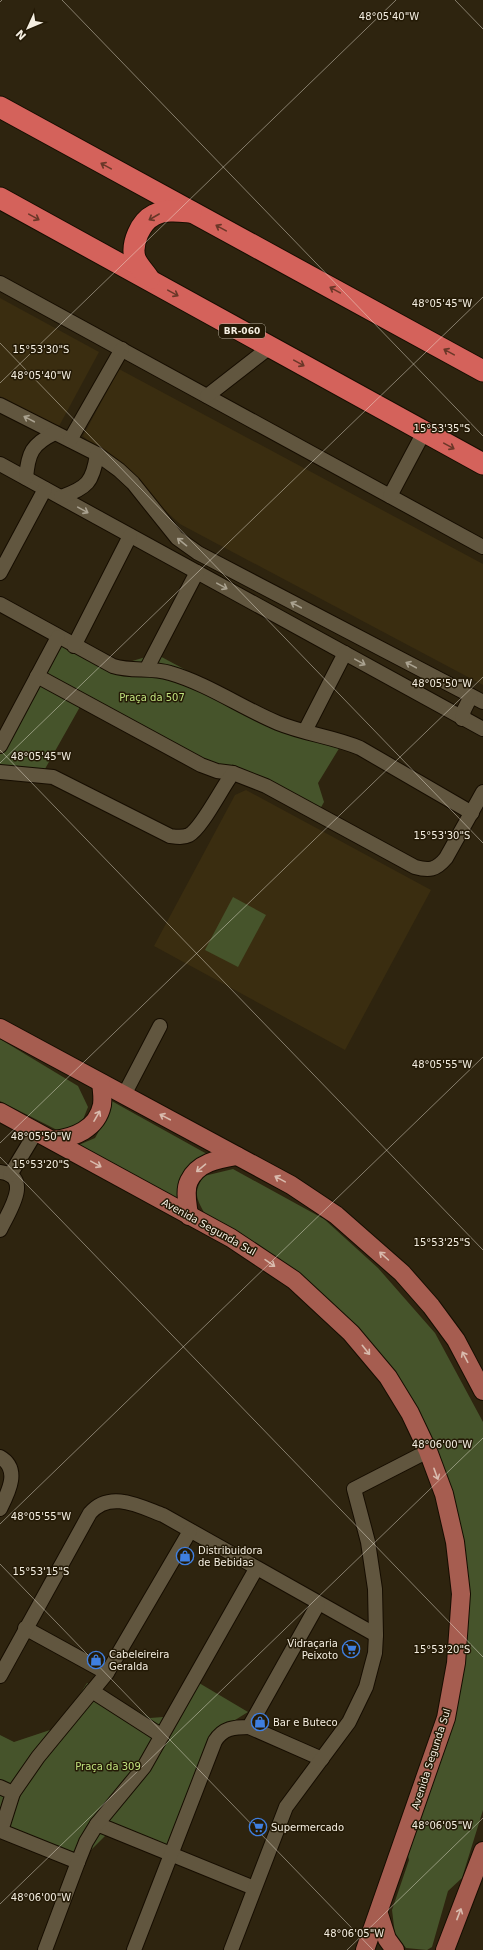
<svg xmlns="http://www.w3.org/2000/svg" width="483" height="1950" viewBox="0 0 483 1950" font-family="'DejaVu Sans',sans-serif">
<rect width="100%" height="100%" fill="#2e240f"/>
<!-- built -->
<g fill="#3a2d10">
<path d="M 0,298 L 99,352 L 58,428 L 0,396 Z"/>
<path d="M 119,369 L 483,564 L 483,685 L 180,524 L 83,436 Z"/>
<path d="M 246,790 L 431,890 L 345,1050 L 154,946 L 235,795 Z"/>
</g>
<!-- green -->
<g fill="#46542b">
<path d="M 57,633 L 122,664 L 156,654 L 277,719 L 346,737 L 318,783 L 324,802 L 315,818 L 81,705 L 41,776 L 0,771 L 0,736 Z"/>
<path d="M 233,897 L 266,915 L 238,967 L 205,950 Z"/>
<path d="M 0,1039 L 78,1086 L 88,1107 L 82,1122 L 59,1131 L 0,1101 Z"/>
<path d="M 108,1099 L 216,1159 L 179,1183 L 177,1202 L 74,1147 L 95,1138 L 108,1115 Z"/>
<path d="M 233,1169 L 324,1219 L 378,1268 L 435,1333 L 483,1422 L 483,1810 L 462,1878 L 448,1891 L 432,1947 L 427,1950 L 406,1948 L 395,1935 L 392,1910 L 409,1860 L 407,1852 L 413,1831 L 467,1579 L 386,1364 L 205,1214 C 196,1198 193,1192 204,1176 Z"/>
<path d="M 194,1680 L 248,1712 L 219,1730 L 167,1851 L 113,1828 L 79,1862 L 0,1832 L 0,1735 L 14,1742 L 59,1727 L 87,1683 L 150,1718 L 176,1716 Z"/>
</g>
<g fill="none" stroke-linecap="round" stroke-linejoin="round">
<defs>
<g id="minor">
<path d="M 0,283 L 483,547"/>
<path d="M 207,396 L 270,347"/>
<path d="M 0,405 L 97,454 L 119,470 L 133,483 L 177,538 L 198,553 L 483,702"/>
<path d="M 70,440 L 122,349"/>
<path d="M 0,464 L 483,729"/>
<path d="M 26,478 C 28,453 32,444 55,433"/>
<path d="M 390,496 L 424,432"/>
<path d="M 61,497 C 87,488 93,482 97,454"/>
<path d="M 0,573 L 45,489"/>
<path d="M 0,604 L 113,666 C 132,672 151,667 170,673 C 208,684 242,708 278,723 C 305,734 334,737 360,748 L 472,813"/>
<path d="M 74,646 L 130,536"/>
<path d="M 147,668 L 197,572"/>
<path d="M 37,676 L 201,765 L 217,771 L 233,773"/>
<path d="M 462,719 L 464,710 L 471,696"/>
<path d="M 305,731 L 345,653"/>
<path d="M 0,746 L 58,637"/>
<path d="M 0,772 L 53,777 L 170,836 C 177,837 183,838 189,835 C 202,828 222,787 233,773 L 266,786 L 415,867 C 429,871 436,870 446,858 L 483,792"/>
<path d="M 124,1095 L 160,1026"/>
<path d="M 0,1172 C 34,1176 8,1213 0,1230"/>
<path d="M 10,1175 L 36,1132"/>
<path d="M 0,1457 C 21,1469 8,1493 0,1509"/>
<path d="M 25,1628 L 107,1673"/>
<path d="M 0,1676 L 90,1513 C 110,1490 139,1506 163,1515 L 376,1635"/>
<path d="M 92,1691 L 162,1736"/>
<path d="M 249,1727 L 322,1759"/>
<path d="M 0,1787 L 13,1793 L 1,1831 L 78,1862 L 86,1842 L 97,1824 L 254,1888"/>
<path d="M 13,1793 L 38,1757 L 107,1673 L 190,1531"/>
<path d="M 97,1824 L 144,1767 L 256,1569"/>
<path d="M 45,1950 L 78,1862"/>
<path d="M 134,1950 L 215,1741 C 223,1728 234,1727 249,1727 L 318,1604"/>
<path d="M 231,1950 L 286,1807 L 349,1722 L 366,1687 L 371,1668 L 375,1653 L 376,1635 L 375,1589 L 368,1542 L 354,1489 L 428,1451"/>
</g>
<g id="major">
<path d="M 0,1028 L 291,1185 L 336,1215 L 402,1273 L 431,1306 L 456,1340 L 483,1391"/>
<path d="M 0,1112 L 231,1238 L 294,1280 L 351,1333 L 388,1377 L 410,1413 L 428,1451 L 444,1494 L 455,1542 L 461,1594 L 456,1663 L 446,1718 L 365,1950"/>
<path d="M 53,1140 C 74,1138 97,1129 102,1105 C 103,1098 102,1090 101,1083"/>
<path d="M 189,1216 C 188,1205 184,1191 189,1181 C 198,1162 219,1159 237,1156"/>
<path d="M 379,1914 L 387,1939 L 395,1950"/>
<path d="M 445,1950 L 483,1851"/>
</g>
<g id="highway">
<path d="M 0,107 L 483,371"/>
<path d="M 0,198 L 483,464"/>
<path d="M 149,279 C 145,272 137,265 135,258 C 131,244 140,222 154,215 C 165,209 179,211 191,212"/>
</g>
</defs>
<!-- minor casing -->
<use href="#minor" stroke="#160d00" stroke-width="16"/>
<!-- major casing -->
<use href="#major" stroke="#160d00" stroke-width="20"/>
<!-- highway casing -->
<use href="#highway" stroke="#160d00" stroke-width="23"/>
<!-- minor -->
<use href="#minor" stroke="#61563f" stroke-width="14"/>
<!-- major -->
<use href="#major" stroke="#a65d50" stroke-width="18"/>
<!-- highway -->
<use href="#highway" stroke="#d4625b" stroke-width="21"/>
</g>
<!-- one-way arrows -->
<defs><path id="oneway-shaft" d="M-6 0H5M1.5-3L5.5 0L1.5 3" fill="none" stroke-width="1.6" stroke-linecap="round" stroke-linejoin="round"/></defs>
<g stroke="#6a3728">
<use href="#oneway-shaft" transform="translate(106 166) rotate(-151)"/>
<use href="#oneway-shaft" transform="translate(34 217) rotate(29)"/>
<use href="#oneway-shaft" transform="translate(154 217) rotate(150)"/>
<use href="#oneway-shaft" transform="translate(221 228) rotate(-151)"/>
<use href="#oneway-shaft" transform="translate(335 290) rotate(-151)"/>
<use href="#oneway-shaft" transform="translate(173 293) rotate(29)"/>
<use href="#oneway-shaft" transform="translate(449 352) rotate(-151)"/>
<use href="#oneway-shaft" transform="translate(299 363) rotate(29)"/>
<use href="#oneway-shaft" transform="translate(449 446) rotate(29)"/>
</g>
<g stroke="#aaa290">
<use href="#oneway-shaft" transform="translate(29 419) rotate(-152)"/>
<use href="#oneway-shaft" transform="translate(83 510) rotate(29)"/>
<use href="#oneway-shaft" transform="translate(182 542) rotate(-141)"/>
<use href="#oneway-shaft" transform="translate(222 586) rotate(29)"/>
<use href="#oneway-shaft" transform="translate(296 605) rotate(-152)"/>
<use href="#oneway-shaft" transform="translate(360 662) rotate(29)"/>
<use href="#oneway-shaft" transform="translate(411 665) rotate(-152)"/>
</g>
<g stroke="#d9bbae">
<use href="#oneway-shaft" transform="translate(97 1116) rotate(-60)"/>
<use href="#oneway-shaft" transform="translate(165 1117) rotate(-152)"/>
<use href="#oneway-shaft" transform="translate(96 1164) rotate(29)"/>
<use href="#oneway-shaft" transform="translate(201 1168) rotate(140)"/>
<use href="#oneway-shaft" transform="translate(280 1179) rotate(-151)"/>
<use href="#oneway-shaft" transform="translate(384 1256) rotate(-138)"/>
<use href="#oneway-shaft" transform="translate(270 1263) rotate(35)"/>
<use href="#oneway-shaft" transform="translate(366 1350) rotate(51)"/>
<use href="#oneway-shaft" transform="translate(465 1357) rotate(-118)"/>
<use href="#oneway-shaft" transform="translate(436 1474) rotate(70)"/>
<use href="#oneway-shaft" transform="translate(459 1914) rotate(-69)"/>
</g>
<!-- ticks -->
<path fill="none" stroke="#f4eee1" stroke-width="1" stroke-opacity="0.45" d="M 62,0 L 483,436M 455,0 L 483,29M 0,2 L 2,0M 0,343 L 483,843M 0,383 L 396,0M 0,750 L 483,1250M 0,763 L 483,297M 0,1143 L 483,677M 0,1157 L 483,1657M 0,1524 L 483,1057M 0,1564 L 373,1950M 0,1904 L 483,1438M 347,1950 L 483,1818"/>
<!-- icons -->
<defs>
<symbol id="shop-ring" viewBox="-11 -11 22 22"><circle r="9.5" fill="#241a06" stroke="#3f7fe0" stroke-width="1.5"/><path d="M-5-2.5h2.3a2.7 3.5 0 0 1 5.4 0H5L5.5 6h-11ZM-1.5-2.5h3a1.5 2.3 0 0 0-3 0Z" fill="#3f7fe0"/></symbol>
<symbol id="supermarket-ring" viewBox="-11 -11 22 22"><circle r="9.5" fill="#241a06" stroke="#3f7fe0" stroke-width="1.5"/><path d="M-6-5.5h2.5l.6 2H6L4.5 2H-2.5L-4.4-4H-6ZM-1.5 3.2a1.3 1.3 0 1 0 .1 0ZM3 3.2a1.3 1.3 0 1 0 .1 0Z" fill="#3f7fe0"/></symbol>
</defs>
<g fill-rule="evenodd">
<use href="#shop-ring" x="175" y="1546" width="20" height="20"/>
<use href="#supermarket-ring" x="341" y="1639" width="20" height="20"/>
<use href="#shop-ring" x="86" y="1650" width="20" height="20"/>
<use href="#shop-ring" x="250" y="1712" width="20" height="20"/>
<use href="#supermarket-ring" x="248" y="1817" width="20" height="20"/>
</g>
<g text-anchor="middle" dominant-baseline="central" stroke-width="3" stroke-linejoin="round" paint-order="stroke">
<!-- shield labels -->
<rect fill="#241a06" stroke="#b6ae9f" stroke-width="1" x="219" y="324" width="46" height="14" rx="3"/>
<g font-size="9" font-weight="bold" fill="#f4eee1">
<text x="242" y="331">BR-060</text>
</g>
<!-- park labels -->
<g font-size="10" fill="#c0e37e" stroke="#241a06">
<text x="152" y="697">Praça da 507</text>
<text x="108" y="1766">Praça da 309</text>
</g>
<!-- street labels -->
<g font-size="10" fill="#f4eee1" stroke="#241a06">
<text transform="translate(209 1227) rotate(29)">Avenida Segunda Sul</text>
<text transform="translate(431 1759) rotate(-72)">Avenida Segunda Sul</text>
</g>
<!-- poi labels -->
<g font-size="10" fill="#f4eee1" stroke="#241a06" text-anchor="start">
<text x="198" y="1550">Distribuidora<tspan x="198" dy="12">de Bebidas</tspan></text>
<text x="338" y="1643" text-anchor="end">Vidraçaria<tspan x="338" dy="12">Peixoto</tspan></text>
<text x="109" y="1654">Cabeleireira<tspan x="109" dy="12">Geralda</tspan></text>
<text x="273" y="1722">Bar e Buteco</text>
<text x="271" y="1827">Supermercado</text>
</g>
</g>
<g font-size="10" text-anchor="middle" fill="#f4eee1" stroke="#241a06" stroke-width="3" stroke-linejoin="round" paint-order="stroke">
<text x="389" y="20">48°05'40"W</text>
<text x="442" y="307">48°05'45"W</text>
<text x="41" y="353">15°53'30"S</text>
<text x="41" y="379">48°05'40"W</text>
<text x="442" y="432">15°53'35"S</text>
<text x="442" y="687">48°05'50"W</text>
<text x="41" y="760">48°05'45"W</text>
<text x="442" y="839">15°53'30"S</text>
<text x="442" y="1068">48°05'55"W</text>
<text x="41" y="1140">48°05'50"W</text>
<text x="41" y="1168">15°53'20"S</text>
<text x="442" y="1246">15°53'25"S</text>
<text x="442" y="1448">48°06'00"W</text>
<text x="41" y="1520">48°05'55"W</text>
<text x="41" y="1575">15°53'15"S</text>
<text x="442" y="1653">15°53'20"S</text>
<text x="442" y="1829">48°06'05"W</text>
<text x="41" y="1901">48°06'00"W</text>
<text x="354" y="1937">48°06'05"W</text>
</g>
<!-- north arrow -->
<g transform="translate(28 28) rotate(226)" stroke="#241a06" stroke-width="3" paint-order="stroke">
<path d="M0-3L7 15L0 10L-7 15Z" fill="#f4eee1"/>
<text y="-6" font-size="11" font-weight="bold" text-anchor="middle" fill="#f4eee1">N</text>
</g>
</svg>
